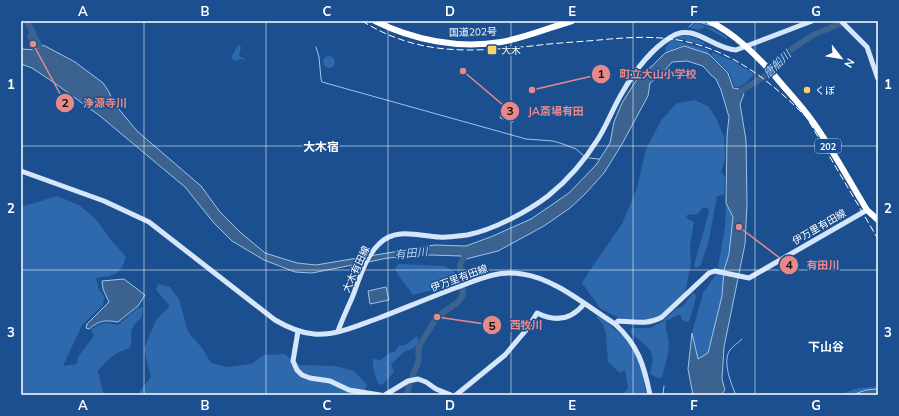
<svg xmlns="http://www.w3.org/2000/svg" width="899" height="416" viewBox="0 0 899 416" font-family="Mulish,'Noto Sans JP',sans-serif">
<rect width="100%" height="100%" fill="#1b4f8f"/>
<!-- green -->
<g fill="#2e69ad">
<path d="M 699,23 L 709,28 L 713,28 L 728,38 L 726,39 L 705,27 L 699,30 L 690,28 L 693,24 Z"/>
<path d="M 678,36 L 688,36 L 704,42 L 705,45 L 678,38 L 676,41 L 708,50 L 708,53 L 683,45 L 666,52 L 665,48 L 670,41 Z"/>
<path d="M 238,45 L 241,47 L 239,56 L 245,59 L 244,60 L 240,59 L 236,61 L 231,58 Z"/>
<path d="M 712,52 L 733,61 L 754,74 L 747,82 L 739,87 L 734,86 L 730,73 L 712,56 Z"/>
<circle cx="329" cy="62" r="6"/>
<path d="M 695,100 L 709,107 L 716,118 L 724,137 L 725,160 L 721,171 L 725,178 L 724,195 L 717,196 L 709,240 L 701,265 L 696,268 L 694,265 L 709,212 L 708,208 L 702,208 L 698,214 L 687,215 L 686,218 L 694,222 L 690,246 L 691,262 L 685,293 L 663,314 L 654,319 L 636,321 L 619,318 L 600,308 L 582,283 L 588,273 L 622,224 L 637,188 L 646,149 L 662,119 L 677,103 Z"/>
<path d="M 57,196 L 79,205 L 95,218 L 112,241 L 126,257 C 120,276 114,275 96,278 L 99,290 L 104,296 L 103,305 L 82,325 L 63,366 L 77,364 L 78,357 L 94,336 L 91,330 C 100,322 107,322 118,325 L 138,308 L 143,307 L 141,318 C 126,331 134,332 130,348 C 114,353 109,358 98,371 L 103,392 L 112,395 L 21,395 L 21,207 Z"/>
<path d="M 726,203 L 733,217 L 729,254 L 724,270 L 722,296 L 708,353 L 698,359 L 692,333 L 703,293 L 717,273 L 725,227 Z"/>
<path d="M 399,264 L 444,266 L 455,272 L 455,287 L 428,291 L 413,295 C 407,285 398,278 395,268 Z"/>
<path d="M 158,284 L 170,287 L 179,299 L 188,332 L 202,348 L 211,363 L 227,367 L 251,364 L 264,355 L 285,354 L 298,365 L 335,366 L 354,371 L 367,385 L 363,395 L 134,395 L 137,395 L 151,377 L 144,349 L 156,320 L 170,306 L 156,290 Z"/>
<path d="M 693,293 L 695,294 L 696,297 L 690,319 L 688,322 L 682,320 L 680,315 L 676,316 L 666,321 C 665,331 667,329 668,337 C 671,348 665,365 662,377 L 658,378 L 650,374 C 655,355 653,350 638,339 C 634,336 631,334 630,329 L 634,328 L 650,328 L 663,321 L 676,309 L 683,306 Z"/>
<path d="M 598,316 L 625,337 L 637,355 L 643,374 L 646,395 L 622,395 L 628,388 L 625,370 L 620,373 L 608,362 L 606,334 L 603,324 L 596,317 Z"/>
<path d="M 416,336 L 418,337 C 420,349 410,348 403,353 C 400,355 395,361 391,364 L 394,372 L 382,385 L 379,384 C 376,381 372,364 373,359 L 381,360 L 391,352 L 395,352 L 398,346 C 407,346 410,342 416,336 Z"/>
<path d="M 878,386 L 878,389 C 864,390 854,395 840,395 L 854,389 Z"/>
</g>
<!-- water -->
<g fill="#3c6290" stroke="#9cc4f0">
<path d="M 39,45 L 45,46 L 75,62 L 103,83 L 109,92 L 113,102 L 137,131 L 201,186 L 220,212 L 240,232 L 265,253 L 297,263 L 316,265 L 435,245 L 466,246 L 493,236 L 531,219 L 569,193 L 596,165 L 610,143 L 614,122 L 622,103 L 639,76 L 652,66 L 665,53 L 684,46 L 709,54 L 728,73 L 733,88 L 739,89 L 744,94 L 740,104 L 746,140 L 747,205 L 745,244 L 724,347 L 722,379 L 725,390 L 721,395 L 693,395 L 688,369 L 692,333 L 698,359 L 708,353 L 722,296 L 724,270 L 729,254 L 733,217 L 726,203 L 727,136 L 729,117 L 721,90 L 716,79 L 711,75 L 703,66 L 687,61 L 672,62 L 661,75 L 650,83 L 648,96 L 622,144 L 604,173 L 585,194 L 570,208 L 544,226 L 498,251 L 462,260 L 461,256 L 431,255 L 388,258 L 312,273 L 295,272 L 264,260 L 232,241 L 214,223 L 185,187 L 100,116 L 56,84 L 32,68 L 21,64 L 21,49 L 37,50 L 39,48 Z"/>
<path d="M 502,111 L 515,115 L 513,122 L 500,118 Z"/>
<path d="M 124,279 L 145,295 L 138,306 L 118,322 C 104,320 100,320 89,329 L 86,328 L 87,324 L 109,302 L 103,289 L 102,281 Z"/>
<path d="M 386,287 L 389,300 L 370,304 L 368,291 Z"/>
<path d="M 878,389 L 878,395 L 852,395 L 866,390 Z"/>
</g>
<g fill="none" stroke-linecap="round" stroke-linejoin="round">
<!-- stream -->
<g stroke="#9cc4f0" stroke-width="1">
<path d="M 689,27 L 694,22 L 699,22 L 712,26"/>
<path d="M 316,47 L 319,57 L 321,79 L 322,82 L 526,139 L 553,141 L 563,144 L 576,149 L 584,156"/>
<path d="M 589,158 L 599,159"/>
<path d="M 663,395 L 664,386"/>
<path d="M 736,395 C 731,384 722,361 730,350 C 733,346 738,343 742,339"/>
</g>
<!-- river -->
<g stroke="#3c6290" stroke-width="6">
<path d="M 27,21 L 39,45 L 30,36 L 36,50 L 42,56"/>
<path d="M 735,97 L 744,89 L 765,76 L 786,53 L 813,35 L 846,21"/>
<path d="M 407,395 L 409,385 L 419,360 L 418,354 L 419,346 L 437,317 L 458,302 L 463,295 L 460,265 L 466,253"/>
</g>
<!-- secondary -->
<g stroke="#d6e6fa" stroke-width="5">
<path d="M 841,21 L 867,47 L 878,79"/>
<path d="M 21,171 L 104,201 L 149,222 L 275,320 C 287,327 299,333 314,334 C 336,336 359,325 379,318 C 405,308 431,297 458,287 C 479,279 499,270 522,274 C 554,278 588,307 615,324 C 638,345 644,365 650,395"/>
<path d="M 615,324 L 618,321 C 634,322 648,325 662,317 L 709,273 L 715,271 L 749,278 L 867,210"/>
<path d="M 298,331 L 293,361 L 297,370 L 302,375 L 310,378 L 330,381 L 349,390 L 380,395"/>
<path d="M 338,331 C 342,320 347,309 352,298 C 359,280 365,257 379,244 C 395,227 419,236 439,237 C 448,238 458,236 467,235 C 493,230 527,212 548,196 C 568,180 585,160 598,139 C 607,125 613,108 622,93 C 634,72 650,50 671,37 C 693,22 713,49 736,50 L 812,21"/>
<path d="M 385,395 L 408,381 L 418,379 L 426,382 L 436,389 L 451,395"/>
<path d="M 456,395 L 505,355 L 527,329 L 537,313 C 555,322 571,320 584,304"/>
</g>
<!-- highway -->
<g stroke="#fff" stroke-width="6">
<path d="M 375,21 C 413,40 458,49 501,42 C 525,38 548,28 572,21"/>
<path d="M 709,21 C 735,34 755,54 774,75 C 787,91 801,105 813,122 C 833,150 849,181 867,210 L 878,220"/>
</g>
<!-- rail -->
<path stroke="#fff" stroke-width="1" stroke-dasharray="7 3" stroke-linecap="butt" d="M 362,21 C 419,56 469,52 532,46 C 554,43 577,42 599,40 C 630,37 662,35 692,43 C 738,55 775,85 807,118 L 878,239"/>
</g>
<!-- grid -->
<path fill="none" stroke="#fff" stroke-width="1" stroke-opacity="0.55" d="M 144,21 L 144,395M 266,21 L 266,395M 388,21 L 388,395M 511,21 L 511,395M 633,21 L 633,395M 755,21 L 755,395M 21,146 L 878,146M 21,270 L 878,270"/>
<!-- markers -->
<g fill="#ffd166" stroke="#1b4f8f" stroke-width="1.5">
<rect x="487" y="45" width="10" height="10" rx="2"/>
<circle cx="807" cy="90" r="4"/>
</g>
<g text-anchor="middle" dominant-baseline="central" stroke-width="3" stroke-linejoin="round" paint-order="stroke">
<!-- shield labels -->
<rect fill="#1b4f8f" stroke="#bbcadd" stroke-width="1" x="815" y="139" width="26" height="14" rx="3"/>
<g font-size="9" font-weight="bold" fill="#fff">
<text x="828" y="146">202</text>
</g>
<!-- street labels -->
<g font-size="10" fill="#fff" stroke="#1b4f8f">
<text transform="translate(473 32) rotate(-1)">国道202号</text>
<text transform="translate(819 227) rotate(-30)">伊万里有田線</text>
<text transform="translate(356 269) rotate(-65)">大木有田線</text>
<text transform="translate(459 278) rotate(-20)">伊万里有田線</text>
</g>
<!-- poi labels -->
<g font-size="10" fill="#fff" stroke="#1b4f8f" text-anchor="start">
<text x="501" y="50">大木</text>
<text x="815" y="90">くぼ</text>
</g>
<!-- water labels -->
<g font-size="11" font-style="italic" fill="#b5d3f5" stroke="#1b4f8f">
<text transform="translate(777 64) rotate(-44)">唐船川</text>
<text transform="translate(411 253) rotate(-6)">有田川</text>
</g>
<!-- quarter labels -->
<g font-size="12" font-weight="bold" fill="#fff" stroke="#1b4f8f">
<text x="321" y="146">大木宿</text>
<text x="826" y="346">下山谷</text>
</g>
</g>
<!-- callouts -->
<path fill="none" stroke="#e88989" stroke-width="1.5" d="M532 90L601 74M33 44L65 103M463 71L510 111M739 227L789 265M437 317L492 325"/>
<g fill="#e88989" stroke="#1b4f8f" stroke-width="1.5">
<circle cx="532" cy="90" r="4"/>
<circle cx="33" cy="44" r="4"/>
<circle cx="463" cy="71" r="4"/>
<circle cx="739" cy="227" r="4"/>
<circle cx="437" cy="317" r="4"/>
<circle cx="601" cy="74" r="10"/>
<circle cx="65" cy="103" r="10"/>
<circle cx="510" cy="111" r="10"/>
<circle cx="789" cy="265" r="10"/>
<circle cx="492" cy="325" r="10"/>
</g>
<g font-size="12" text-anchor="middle" font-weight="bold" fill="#111">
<text x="601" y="78">1</text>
<text x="65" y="107">2</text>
<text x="510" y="115">3</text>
<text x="789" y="269">4</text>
<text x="492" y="330">5</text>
</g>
<g font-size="11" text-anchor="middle" font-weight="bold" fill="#e88989" stroke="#1b4f8f" stroke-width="3" stroke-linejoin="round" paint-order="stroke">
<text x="658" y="78">町立大山小学校</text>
<text x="105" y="107">浄源寺川</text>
<text x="556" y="115">JA斎場有田</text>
<text x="823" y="269">有田川</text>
<text x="526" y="329">西牧川</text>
</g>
<!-- border -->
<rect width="899" height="416" fill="none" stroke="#1b4f8f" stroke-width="44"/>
<!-- north arrow -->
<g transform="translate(841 58) rotate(121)" stroke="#1b4f8f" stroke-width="3" paint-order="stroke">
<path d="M0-3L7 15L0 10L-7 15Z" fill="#ffffff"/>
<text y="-6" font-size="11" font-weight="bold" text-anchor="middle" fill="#ffffff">N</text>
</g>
<rect x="22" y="22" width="855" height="372" fill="none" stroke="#fff" stroke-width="1.5"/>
<g font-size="13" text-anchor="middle" font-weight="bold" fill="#fff">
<text x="83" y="16">A</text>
<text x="205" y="16">B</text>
<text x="327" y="16">C</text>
<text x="450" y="16">D</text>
<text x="572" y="16">E</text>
<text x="694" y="16">F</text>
<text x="816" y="16">G</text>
<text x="11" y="89">1</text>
<text x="888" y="89">1</text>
<text x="11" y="213">2</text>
<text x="888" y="213">2</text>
<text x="11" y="337">3</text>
<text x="888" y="337">3</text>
<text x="83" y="410">A</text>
<text x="205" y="410">B</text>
<text x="327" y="410">C</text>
<text x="450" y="410">D</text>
<text x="572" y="410">E</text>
<text x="694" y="410">F</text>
<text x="816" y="410">G</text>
</g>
</svg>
